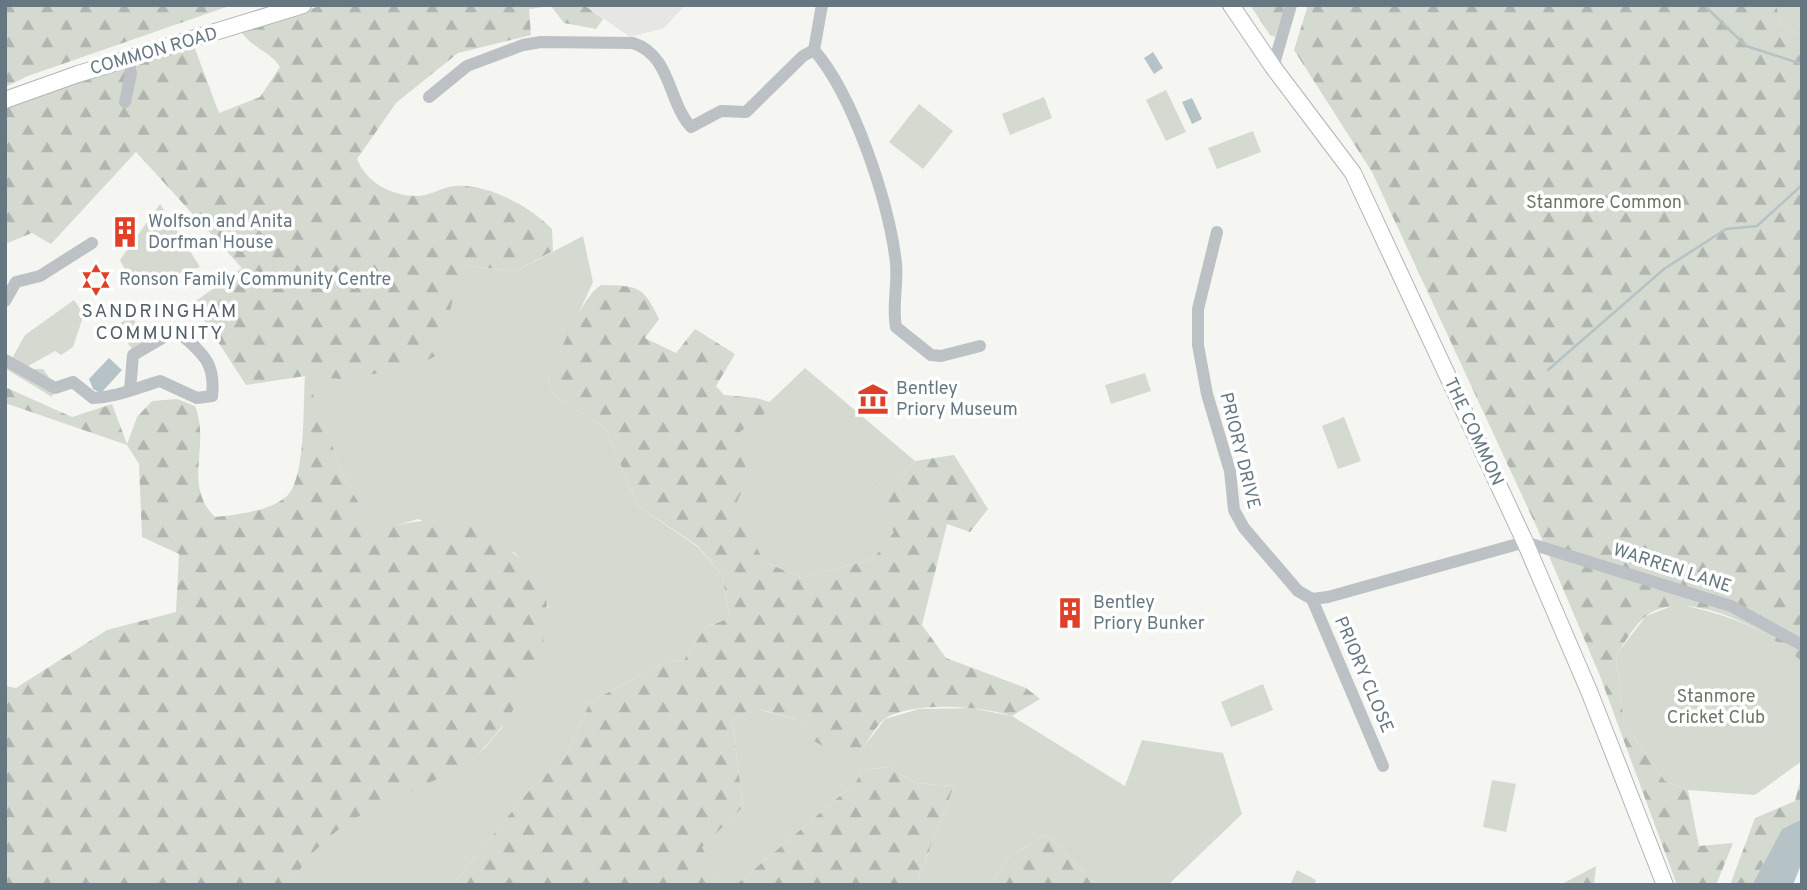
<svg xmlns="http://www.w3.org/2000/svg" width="1807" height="890" viewBox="0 0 1807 890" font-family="Overpass,sans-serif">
<defs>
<pattern id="forest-firs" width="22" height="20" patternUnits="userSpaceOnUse" patternTransform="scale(1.75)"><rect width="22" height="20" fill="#d5dad1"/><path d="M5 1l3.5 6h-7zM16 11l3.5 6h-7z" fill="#b0b6af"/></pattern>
</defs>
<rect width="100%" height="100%" fill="#f5f5f1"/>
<!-- built -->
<path fill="#e6e6e5" d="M 584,5 L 685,5 L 664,28 L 630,37 Z"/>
<!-- green -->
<g fill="#d5dad1">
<path d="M 1776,5 L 1802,5 L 1802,35 L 1782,27 Z"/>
<path d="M 1166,90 L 1186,132 L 1166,141 L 1146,100 Z"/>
<path d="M 1044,97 L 1052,118 L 1010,135 L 1002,114 Z"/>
<path d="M 919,104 L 953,131 L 923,169 L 889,142 Z"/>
<path d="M 1253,131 L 1261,152 L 1217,169 L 1208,148 Z"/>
<path d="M 160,204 L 200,267 L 134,286 L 120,260 Z"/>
<path d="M 583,236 L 593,282 L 548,380 L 555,396 L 605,428 L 638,506 L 698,547 L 722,575 L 730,618 L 706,627 L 684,660 L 667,661 L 590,702 L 565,758 L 533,786 L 452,885 L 290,885 L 301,866 L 325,839 L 352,818 L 466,763 L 485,748 L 502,728 L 548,607 L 540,582 L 515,553 L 418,519 L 376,532 L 346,482 L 305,375 L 339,379 L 461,265 L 516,271 Z"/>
<path d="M 74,300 L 84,314 L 73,347 L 61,355 L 55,351 L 23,369 L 43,369 L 49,377 L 44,381 L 55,388 L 52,397 L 6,369 L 25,335 Z"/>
<path d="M 131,316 L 149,341 L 134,352 L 116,326 Z"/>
<path d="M 805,368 L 915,461 L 886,497 L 895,532 L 873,559 L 801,578 L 763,561 L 730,505 L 733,437 Z"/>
<path d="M 1145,373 L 1151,391 L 1111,404 L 1105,385 Z"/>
<path d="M 1344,417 L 1361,461 L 1338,469 L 1322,426 Z"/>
<path d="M 1677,604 C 1722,613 1769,628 1802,662 L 1802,761 L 1755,795 L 1688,790 L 1665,781 L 1624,723 L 1616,655 L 1646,616 Z"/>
<path d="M 1263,684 L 1273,710 L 1231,727 L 1221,702 Z"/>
<path d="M 971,708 L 1012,716 L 1125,786 L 1142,740 L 1223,753 L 1242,814 L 1168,885 L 1096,885 L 1046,834 L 1008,858 L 990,885 L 916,885 L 954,786 L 915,783 L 889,767 L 862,770 L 856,782 L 736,885 L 721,885 L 701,847 L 743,807 L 732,719 L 758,709 L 804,722 L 859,753 L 885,719 L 919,709 Z"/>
<path d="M 1492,780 L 1516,784 L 1506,832 L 1483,827 Z"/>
<path d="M 1297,870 L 1316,880 L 1314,885 L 1290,885 Z"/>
</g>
<!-- forest -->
<g fill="url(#forest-firs)">
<path d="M 5,5 L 232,5 L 28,76 L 5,87 Z"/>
<path d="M 323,5 L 584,5 L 603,19 L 596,29 L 564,23 L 551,6 L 529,9 L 531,35 L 458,53 L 396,103 L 357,159 C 367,183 391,196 418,196 C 430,196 442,187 455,186 C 489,184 529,206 552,229 L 553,251 L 516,271 L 461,265 L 440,354 L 408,369 L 339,379 L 306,376 L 346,482 L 376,531 C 415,520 451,511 488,536 C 508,548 527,561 540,582 C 568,628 508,737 466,763 C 397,806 336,807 290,885 L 5,885 L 5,686 L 16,688 L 107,630 L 176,612 L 179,554 L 142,537 L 139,464 L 127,445 L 5,403 L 5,387 L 72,417 L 112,404 L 127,444 L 137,417 L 152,401 L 177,399 L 195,406 C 211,447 182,485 215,517 C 236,515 272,511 288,495 C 306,476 303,403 305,376 L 246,385 L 193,303 L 242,268 L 136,152 L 51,244 L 32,233 L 5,244 L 5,103 L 194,46 L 219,113 L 260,97 L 280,67 C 270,51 251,48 241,31 Z"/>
<path d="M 1250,5 L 1285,5 L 1275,37 L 1270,35 Z"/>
<path d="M 1308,5 L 1776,5 L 1782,27 L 1802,35 L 1802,662 C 1772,632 1686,585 1646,616 C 1634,625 1625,643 1616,655 L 1624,723 L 1665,781 L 1688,790 L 1699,846 L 1733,843 L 1716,885 L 1677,885 L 1600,676 L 1538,530 L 1372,172 L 1294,50 Z"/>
<path d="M 601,285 C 638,286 643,285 659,319 L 645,338 L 676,353 L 695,329 L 735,354 L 716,386 L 724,395 L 756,398 L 777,404 L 733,437 L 749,475 L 736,504 L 763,561 L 801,578 L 873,559 L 894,532 L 879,510 L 856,511 L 876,484 L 888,494 L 915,461 L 954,455 L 988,509 L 970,532 L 947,524 L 922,625 L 946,658 L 1026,688 L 1040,699 L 1012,716 C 980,706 917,701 886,718 C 876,724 867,744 859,753 L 828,749 L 809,738 L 804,722 L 759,709 L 732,719 L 743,807 L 702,847 L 721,885 L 452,885 L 533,786 L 565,758 L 590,702 L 667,661 L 684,660 L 706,627 L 730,618 L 722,575 L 698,546 L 638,506 L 605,428 L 555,396 L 548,380 C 559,356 580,298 601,285 Z"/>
<path d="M 889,767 L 915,783 L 954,786 L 916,885 L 736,885 L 856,782 L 862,770 Z"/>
<path d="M 1802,774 L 1802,819 L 1782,829 L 1752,885 L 1730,885 L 1755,818 L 1795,801 Z"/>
<path d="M 1046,834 L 1096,885 L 990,885 L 1008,858 Z"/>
<path d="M 1596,866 L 1594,885 L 1560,885 Z"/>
</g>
<!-- water -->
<g fill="#b5c3c6">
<path d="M 1153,52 L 1163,68 L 1154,74 L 1144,58 Z"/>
<path d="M 1192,98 L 1202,119 L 1192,124 L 1182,102 Z"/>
<path d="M 109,358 L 122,370 L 101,393 L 93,389 L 89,379 Z"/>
<path d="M 1802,819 L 1802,862 L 1793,885 L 1752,885 L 1782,829 Z"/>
</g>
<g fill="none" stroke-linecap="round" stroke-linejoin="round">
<!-- stream -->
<g stroke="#b5c3c6" stroke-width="2.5">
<path d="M 1704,5 L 1746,46 L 1802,64"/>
<path d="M 1548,370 L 1664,269 L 1726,229 L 1757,226 L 1802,185"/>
</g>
<defs>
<g id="major">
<path d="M 1231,5 L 1273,67 L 1353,173 L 1525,542 L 1589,691 L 1665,885"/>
<path d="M 5,100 L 78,74 L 303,5"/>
</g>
</defs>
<!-- major casing -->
<use href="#major" stroke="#afb5b8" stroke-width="18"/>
<!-- minor -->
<g stroke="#bbc1c4" stroke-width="12">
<path d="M 822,5 L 814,50 C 854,96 889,203 896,263 C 898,284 892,307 896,327 L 931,355 L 941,356 L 980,346"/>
<path d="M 1273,67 L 1291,5"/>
<path d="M 429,97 L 467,66 L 523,45 L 541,42 L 633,43 C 671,55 668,102 691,127 L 721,111 L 746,112 L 803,56 L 814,50"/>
<path d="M 125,102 L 131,74 L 128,59"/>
<path d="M 1217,232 L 1198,309 L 1198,345 L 1207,394 L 1230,471 L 1234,510 L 1244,528 L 1298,591 L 1312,599 L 1328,597 L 1525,542 L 1731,606 L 1802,645"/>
<path d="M 5,301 L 16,282 L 40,276 L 92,243"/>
<path d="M 5,360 L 55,388 L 73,382 L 93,398 C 118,397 136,388 160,381 L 197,398 L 212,396 C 216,361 201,352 176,330 L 133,355 L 130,390"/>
<path d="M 1312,599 L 1383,766"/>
</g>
<!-- major -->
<use href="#major" stroke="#fff" stroke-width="16"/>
</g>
<!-- icons -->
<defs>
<symbol id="building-bare" viewBox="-9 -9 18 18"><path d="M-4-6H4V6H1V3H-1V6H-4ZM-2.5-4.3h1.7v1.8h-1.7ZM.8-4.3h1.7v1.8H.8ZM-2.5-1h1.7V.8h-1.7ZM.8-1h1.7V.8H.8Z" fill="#e04027" stroke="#fff" stroke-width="2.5" paint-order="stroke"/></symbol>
<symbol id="synagogue-bare" viewBox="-9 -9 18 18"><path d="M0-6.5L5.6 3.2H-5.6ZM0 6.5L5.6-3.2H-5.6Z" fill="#e04027" stroke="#fff" stroke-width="2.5" paint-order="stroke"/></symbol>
<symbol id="museum-bare" viewBox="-9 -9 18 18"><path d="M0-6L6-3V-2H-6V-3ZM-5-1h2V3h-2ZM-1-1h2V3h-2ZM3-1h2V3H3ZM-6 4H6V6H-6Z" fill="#e04027" stroke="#fff" stroke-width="2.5" paint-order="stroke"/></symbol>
</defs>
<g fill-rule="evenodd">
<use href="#building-bare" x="103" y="210" width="44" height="44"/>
<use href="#synagogue-bare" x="74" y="258" width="44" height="44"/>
<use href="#museum-bare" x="851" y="377" width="44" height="44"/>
<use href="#building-bare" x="1048" y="591" width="44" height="44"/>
</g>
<g text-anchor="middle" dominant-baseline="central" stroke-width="7" stroke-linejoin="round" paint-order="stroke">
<!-- street labels -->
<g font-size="18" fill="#657882" stroke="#fff">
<text transform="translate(154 52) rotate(-16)">COMMON ROAD</text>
<text transform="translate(1473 432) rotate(65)">THE COMMON</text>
<text transform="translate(1239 451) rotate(76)">PRIORY DRIVE</text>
<text transform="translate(1672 569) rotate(18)">WARREN LANE</text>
<text transform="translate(1363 675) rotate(67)">PRIORY CLOSE</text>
</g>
<!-- park labels -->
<g font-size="18" fill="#6a7963" stroke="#fff">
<text x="1604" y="203">Stanmore Common</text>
<text x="1716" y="697">Stanmore<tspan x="1716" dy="21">Cricket Club</tspan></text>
</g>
<!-- poi labels -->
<g font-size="18" fill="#657882" stroke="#fff" text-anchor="start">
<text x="148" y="222">Wolfson and Anita<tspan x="148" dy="21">Dorfman House</tspan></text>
<text x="119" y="280">Ronson Family Community Centre</text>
<text x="896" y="389">Bentley<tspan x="896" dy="21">Priory Museum</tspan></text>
<text x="1093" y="603">Bentley<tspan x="1093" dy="21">Priory Bunker</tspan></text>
</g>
<!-- neighbourhood labels -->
<g font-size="19" letter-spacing="2" fill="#526067" stroke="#fff">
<text x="160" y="312">SANDRINGHAM<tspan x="160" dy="22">COMMUNITY</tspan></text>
</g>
</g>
<!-- border -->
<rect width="1807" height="890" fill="none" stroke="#657882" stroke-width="14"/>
</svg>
